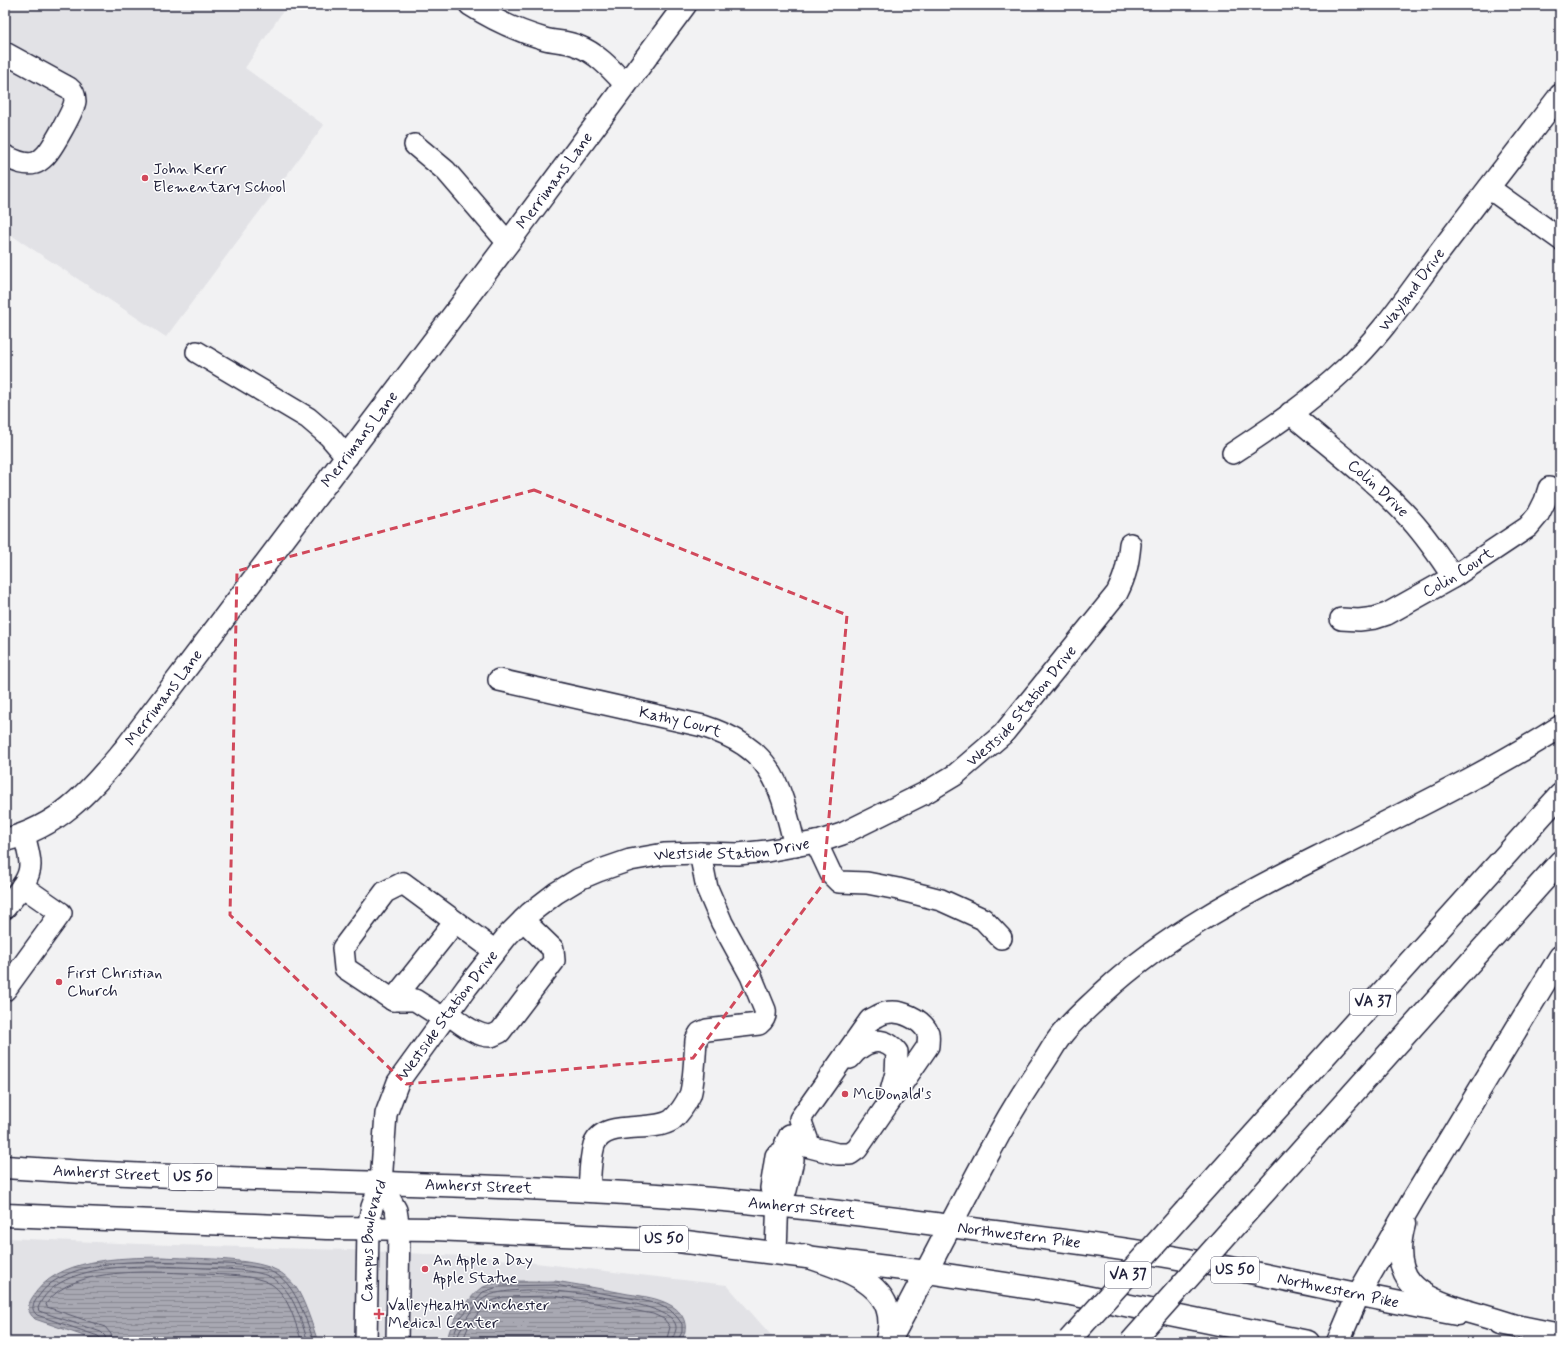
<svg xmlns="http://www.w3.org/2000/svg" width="1565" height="1347" viewBox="0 0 1565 1347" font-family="Mynerve,sans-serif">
<defs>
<pattern id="water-rules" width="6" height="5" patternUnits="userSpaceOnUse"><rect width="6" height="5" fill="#a8a8b2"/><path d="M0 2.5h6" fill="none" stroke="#888892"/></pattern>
</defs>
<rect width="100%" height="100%" fill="#f2f2f3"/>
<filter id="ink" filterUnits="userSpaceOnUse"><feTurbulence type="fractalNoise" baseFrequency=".025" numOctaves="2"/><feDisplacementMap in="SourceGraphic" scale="8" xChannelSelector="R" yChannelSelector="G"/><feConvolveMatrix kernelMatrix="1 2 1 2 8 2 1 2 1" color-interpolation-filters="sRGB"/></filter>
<g filter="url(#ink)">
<!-- built -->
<g fill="#e2e2e6">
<path d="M 5,5 L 287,5 L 245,68 L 324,125 L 166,337 L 5,231 Z"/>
<path d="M 5,1238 L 140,1244 L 349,1250 L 483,1257 L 727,1285 L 777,1342 L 5,1342 Z"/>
</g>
<!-- water -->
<g fill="url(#water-rules)" stroke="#727282">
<path d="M 162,1257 C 192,1259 250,1257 276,1270 C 283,1273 290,1280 295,1286 C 304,1298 313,1327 318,1342 L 101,1342 L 35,1319 C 27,1312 27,1306 32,1298 C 56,1257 121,1258 162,1257 Z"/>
<path d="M 555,1281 C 579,1285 603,1289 628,1294 C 642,1296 659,1298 672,1306 C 685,1314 690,1329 680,1342 L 447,1342 C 448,1331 455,1317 462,1309 C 468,1302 474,1293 481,1288 C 500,1278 534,1282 555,1281 Z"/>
</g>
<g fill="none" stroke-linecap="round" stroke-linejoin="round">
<!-- shore -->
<g stroke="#58586b" stroke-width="1">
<path d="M 101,1342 L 101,1339 L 98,1336 L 37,1315 C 30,1309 33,1304 38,1297 C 65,1254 160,1261 204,1263 C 224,1264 258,1264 276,1274 C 297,1287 306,1320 314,1342"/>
<path d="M 106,1342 L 105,1336 L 101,1332 L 39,1311 L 38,1308 C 57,1257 159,1266 203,1268 C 221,1269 259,1269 274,1279 C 294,1292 301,1321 308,1342"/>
<path d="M 112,1342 L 111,1334 L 105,1327 L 47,1307 L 46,1304 C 71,1264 161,1272 202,1274 C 221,1275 254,1274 271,1284 C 289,1295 295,1323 302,1342"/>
<path d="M 451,1342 L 461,1317 L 483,1292 L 501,1286 L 555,1285 L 641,1300 L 657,1304 L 670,1310 L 677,1317 L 682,1324 L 682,1332 L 677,1342"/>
<path d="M 456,1342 C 460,1327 472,1305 486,1297 C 498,1289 540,1289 555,1291 C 579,1293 659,1303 673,1320 C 680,1329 673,1333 672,1342"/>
<path d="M 462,1342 L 470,1323 L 483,1308 L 489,1302 L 503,1297 L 554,1296 L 601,1304 L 653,1314 L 664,1319 L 670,1327 L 666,1342"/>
</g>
<defs>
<g id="minor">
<path d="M 470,5 C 495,21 517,31 545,39 C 556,42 568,41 578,46 C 597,53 612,70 626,85"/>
<path d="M 5,53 L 69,88 C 73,91 75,96 75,101 C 74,110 52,149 45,156 C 42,159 38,162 35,163 C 24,166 14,160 5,156"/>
<path d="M 415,145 L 446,171 L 508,243"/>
<path d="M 1489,188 L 1560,239"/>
<path d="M 197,352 L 308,418 L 329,436 L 347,457"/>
<path id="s1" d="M 1290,413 C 1331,448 1376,481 1411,520 C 1427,538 1440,557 1453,577"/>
<path id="s2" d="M 1233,453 C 1271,428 1310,402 1344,370 C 1381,336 1409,293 1439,253 C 1479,200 1520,147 1560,95"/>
<path id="s3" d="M 1341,619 L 1359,620 L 1375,618 L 1387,614 L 1453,577 L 1528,527 L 1538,515 L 1545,501 L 1549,488"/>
<path id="s4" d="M 499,680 L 703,726 C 773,749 779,781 795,846"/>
<path d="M 816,842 L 831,874 L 839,882 L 867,883 L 898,889 L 941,900 L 983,919 L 1001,938"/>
<path d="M 5,908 C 14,896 30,881 30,865 C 30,855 26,844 24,834"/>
<path d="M 5,990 L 61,913 L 22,886"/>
<path d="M 393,1000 L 455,922"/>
<path d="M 447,1013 C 459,1022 475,1036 491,1036 C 494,1035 498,1033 500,1032 L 554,961 L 553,949 L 523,920"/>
<path d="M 443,1018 L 415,1000 L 393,1000 L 345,968 L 343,948 L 385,892 L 403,883 L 495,951"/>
<path d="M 850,1058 C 863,1041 882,1034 897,1052 L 896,1073 L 890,1095"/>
<path d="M 786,1143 L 810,1147 L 837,1154 L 850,1154 L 857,1149 L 928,1046 C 928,1042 929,1037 928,1033 C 922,1019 900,1009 885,1013 C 880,1014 875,1018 870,1020 L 800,1119 L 810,1147"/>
<path d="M 381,1183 L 396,1210 L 399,1229 L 397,1342"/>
<path d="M 589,1191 C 590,1176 590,1159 594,1145 C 604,1118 651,1134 672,1120 C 679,1114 686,1103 690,1095 C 694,1084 695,1053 696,1040 L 700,1033 L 707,1030 L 759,1024 C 764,1020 766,1016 765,1010 L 751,976 L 722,923 L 707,888 L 700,853"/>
<path d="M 778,1195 L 786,1190 L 793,1160 L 785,1150 L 786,1143 L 790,1135"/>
<path d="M 778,1195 L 771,1188 L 776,1156 L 785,1150"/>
<path d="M 776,1252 L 778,1195"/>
<path id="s5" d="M 366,1342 L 368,1228 L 372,1207 L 381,1183 L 386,1114 L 398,1082 L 467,987 L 508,935 L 530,913 L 556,893 L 579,879 L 598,871 L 630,860 L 664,854 L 700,853 L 738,854 L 767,851 L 821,841 L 842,834 L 925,793 L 955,775 L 1003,734 L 1117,593 C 1126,575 1128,564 1130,544"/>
</g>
<g id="major">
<path id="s6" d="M 5,840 C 61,826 89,791 125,749 L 508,243 L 685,5"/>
<path id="s7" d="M 5,1167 C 244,1184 485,1180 724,1200 C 812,1208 900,1219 987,1231 C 1052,1239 1118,1247 1183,1259 C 1275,1276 1365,1297 1457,1314"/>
<path d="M 5,1215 L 327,1228 L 435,1229 L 670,1240 L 927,1272 L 1071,1294 L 1308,1342"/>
<path d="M 1500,1323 L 1560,1335"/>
</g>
<g id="highway">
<path d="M 1186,1210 L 1560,795"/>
<path d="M 1237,1223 L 1560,862"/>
<path d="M 1404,1224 C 1389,1280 1417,1297 1466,1311 C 1484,1316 1501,1321 1519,1327"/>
<path d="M 806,1256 C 846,1270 902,1285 887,1340"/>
<path d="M 889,1342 C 922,1281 953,1219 986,1158 C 1004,1124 1023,1092 1045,1060 C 1051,1051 1056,1041 1063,1033 C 1075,1018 1090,1006 1103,993 C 1167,934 1242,895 1318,857 C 1400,815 1483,776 1560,727"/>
<path d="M 1338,1342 L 1358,1295 L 1413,1200 L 1560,957"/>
</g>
</defs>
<!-- minor casing -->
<use href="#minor" stroke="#22223b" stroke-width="24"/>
<!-- major casing -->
<use href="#major" stroke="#22223b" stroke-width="25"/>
<!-- highway casing -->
<use href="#highway" stroke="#22223b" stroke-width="25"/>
<!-- minor -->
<use href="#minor" stroke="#fff" stroke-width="21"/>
<!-- major -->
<use href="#major" stroke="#fff" stroke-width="22"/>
<!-- highway -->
<use href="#highway" stroke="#fff" stroke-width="22"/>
<defs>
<g id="highway-bridge">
<path d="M 1069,1340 L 1186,1210"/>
<path d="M 1131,1342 L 1237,1223"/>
</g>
</defs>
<!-- highway-bridge casing -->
<use href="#highway-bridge" stroke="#22223b" stroke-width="25" stroke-linecap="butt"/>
<!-- highway-bridge -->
<use href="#highway-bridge" stroke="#fff" stroke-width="22"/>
</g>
</g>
<!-- marked area -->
<path fill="none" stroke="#d1495b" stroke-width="3" stroke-dasharray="8 5" stroke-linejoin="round" d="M 534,490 L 847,615 L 823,884 L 693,1058 L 406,1084 L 230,915 L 237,571 Z"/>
<!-- markers -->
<g fill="#d1495b" stroke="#fff" stroke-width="1.5">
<circle cx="145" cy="178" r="4"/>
<circle cx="59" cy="982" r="4"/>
<circle cx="845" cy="1094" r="4"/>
<circle cx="425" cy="1269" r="4"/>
<path d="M377 1308h4v4h4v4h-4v4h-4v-4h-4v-4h4z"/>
</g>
<g text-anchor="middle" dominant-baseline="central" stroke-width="3" stroke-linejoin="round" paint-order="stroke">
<!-- shield labels -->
<g fill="#fff" stroke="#646476" stroke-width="1">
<rect x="1350" y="989" width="46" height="26" rx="3"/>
<rect x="169" y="1164" width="48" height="26" rx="3"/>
<rect x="640" y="1226" width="48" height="26" rx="3"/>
<rect x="1211" y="1257" width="48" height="26" rx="3"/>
<rect x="1105" y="1262" width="46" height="26" rx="3"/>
</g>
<g font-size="15" font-weight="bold" fill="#22223b">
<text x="1373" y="1002">VA 37</text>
<text x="193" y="1177">US 50</text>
<text x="664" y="1239">US 50</text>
<text x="1235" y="1270">US 50</text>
<text x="1128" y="1275">VA 37</text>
</g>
<!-- poi labels -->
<g font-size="16" fill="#22223b" stroke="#fff" text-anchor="start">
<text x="153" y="169">John Kerr<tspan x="153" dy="18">Elementary School</tspan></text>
<text x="67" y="973">First Christian<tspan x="67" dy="18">Church</tspan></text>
<text x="853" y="1094">McDonald's</text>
<text x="433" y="1260">An Apple a Day<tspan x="433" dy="18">Apple Statue</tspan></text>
<text x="388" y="1305">ValleyHealth Winchester<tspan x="388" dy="18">Medical Center</tspan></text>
</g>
<!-- street labels -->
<g font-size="16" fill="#22223b" stroke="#fff">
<text stroke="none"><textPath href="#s6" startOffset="866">Merrimans Lane</textPath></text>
<text stroke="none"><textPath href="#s2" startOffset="244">Wayland Drive</textPath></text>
<text stroke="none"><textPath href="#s6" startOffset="542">Merrimans Lane</textPath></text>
<text stroke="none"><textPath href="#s1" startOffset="116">Colin Drive</textPath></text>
<text stroke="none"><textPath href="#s3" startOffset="129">Colin Court</textPath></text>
<text stroke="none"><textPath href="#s6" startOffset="218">Merrimans Lane</textPath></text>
<text stroke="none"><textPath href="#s5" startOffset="1032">Westside Station Drive</textPath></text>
<text stroke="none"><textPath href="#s4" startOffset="186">Kathy Court</textPath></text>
<text stroke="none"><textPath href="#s5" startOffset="696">Westside Station Drive</textPath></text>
<text stroke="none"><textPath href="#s5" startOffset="348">Westside Station Drive</textPath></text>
<text stroke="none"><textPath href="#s7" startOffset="102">Amherst Street</textPath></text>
<text stroke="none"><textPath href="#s7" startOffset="474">Amherst Street</textPath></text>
<text stroke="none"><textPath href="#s7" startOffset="798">Amherst Street</textPath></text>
<text stroke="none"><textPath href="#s7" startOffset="1017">Northwestern Pike</textPath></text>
<text stroke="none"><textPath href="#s5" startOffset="102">Campus Boulevard</textPath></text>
<text stroke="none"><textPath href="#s7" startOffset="1341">Northwestern Pike</textPath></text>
</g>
</g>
<!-- margin -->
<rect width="1565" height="1347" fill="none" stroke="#fff" stroke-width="20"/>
<rect x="10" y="10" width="1545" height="1327" fill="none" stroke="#22223b" stroke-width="1.5" filter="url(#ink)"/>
</svg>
